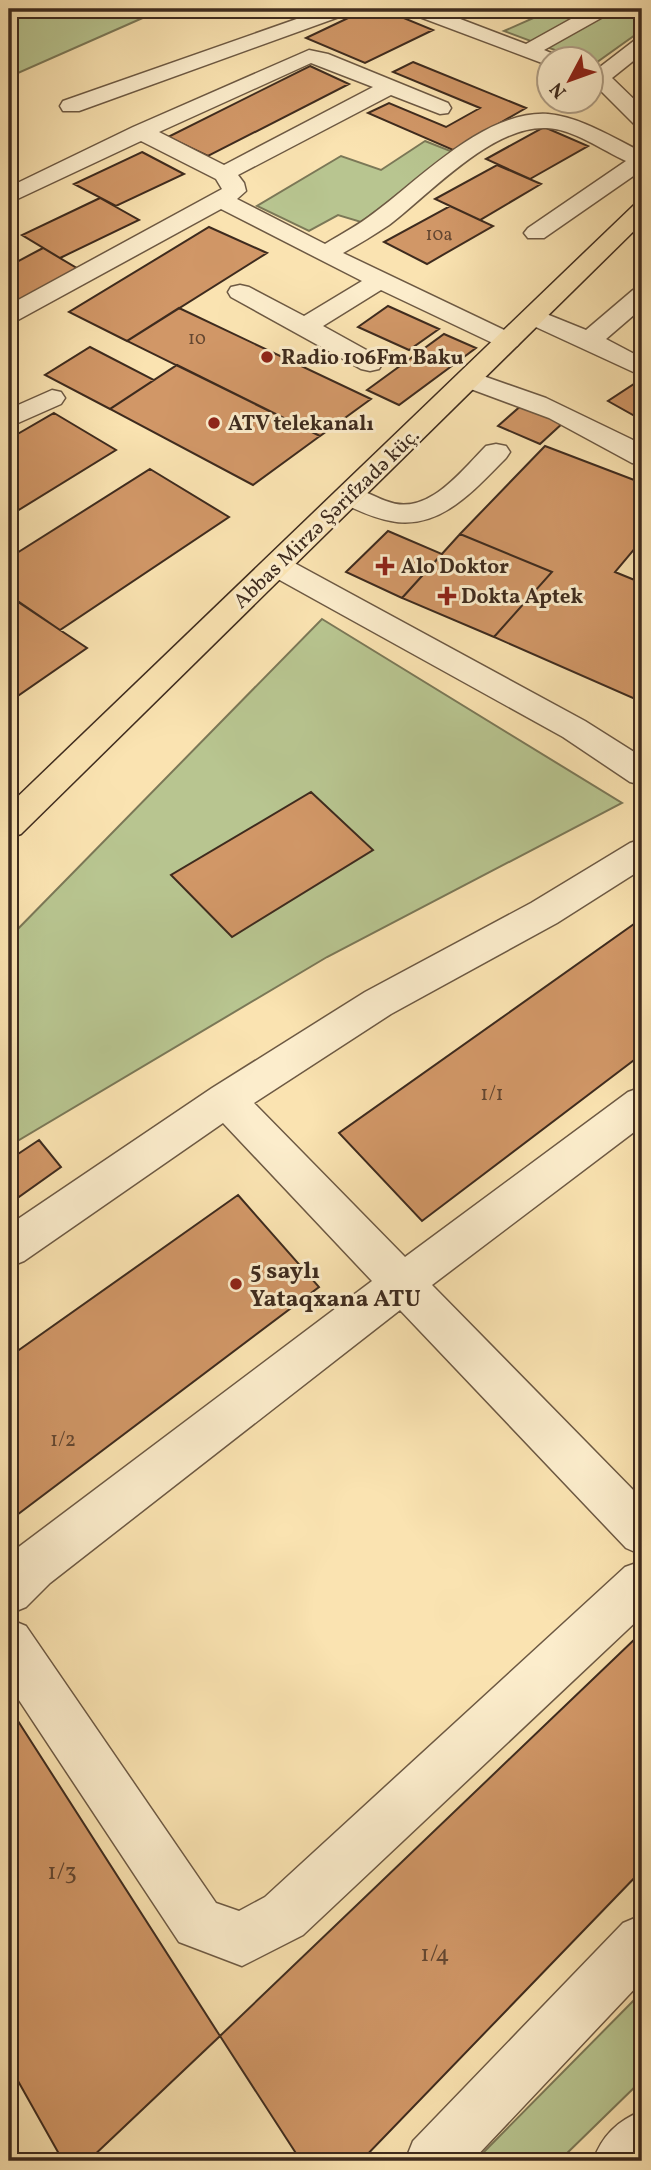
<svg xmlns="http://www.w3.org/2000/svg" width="651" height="2170" viewBox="0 0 651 2170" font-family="Vollkorn,serif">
<rect width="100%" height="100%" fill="#fae3b1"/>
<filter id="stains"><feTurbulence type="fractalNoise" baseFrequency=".00286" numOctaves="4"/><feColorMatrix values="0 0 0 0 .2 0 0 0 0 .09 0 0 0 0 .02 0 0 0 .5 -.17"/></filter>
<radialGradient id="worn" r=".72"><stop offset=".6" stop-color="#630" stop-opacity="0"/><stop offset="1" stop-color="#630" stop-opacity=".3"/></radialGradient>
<path fill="#b8c590" stroke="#7b7857" stroke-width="2" d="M9 9H163L9 77Z
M521 9H642V30L593 65 592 60 579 59 504 31 538 16Z
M425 141 453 152 361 222 338 215 309 231 257 206 341 156 381 170Z
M322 619 622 803 327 957 9 1146V938Z
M642 1992V2080L559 2161H475Z"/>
<path fill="#d19767" stroke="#3e2b1e" stroke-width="2" d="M367 9H382L433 30 365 63 306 38Z
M413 62 526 108 453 150 368 113 389 103 446 127 480 108 393 72Z
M310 66 349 84 208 156 168 137Z
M544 127 588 146 530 179 486 159Z
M142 152 184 174 116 206 74 184Z
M497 165 541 184 480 220 435 199Z
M100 198 139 220 60 258 22 235Z
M450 206 493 226 427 264 384 242Z
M209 227 267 253 127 341 69 312Z
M43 248 80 270 9 308V266Z
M388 306 439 329 409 350 358 327Z
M179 308 371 399 320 436 127 341Z
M444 334 476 348 399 405 367 390Z
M90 347 154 380 110 409 45 375Z
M177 365 320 436 253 485 110 409Z
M637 382 642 385V420L608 401Z
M523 404 565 421 540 444 498 426Z
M54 413 116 450 9 516V439Z
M545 446 642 483V540L615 572 642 583V702L494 637 552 572 460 534Z
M150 469 229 517 60 630 9 595V558Z
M388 531 442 554 402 598 346 572Z
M460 534 552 572 494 637 402 598Z
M9 596 87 648 9 702Z
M311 792 373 850 232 937 171 875Z
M634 924 642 930V1054L422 1221 339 1133Z
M39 1140 61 1167 9 1204V1160Z
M238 1195 319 1287 9 1521V1357Z
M638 1636 642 1641V1870L361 2161H301L220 2036Z
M9 1707 220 2036 88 2161H63L9 2065Z"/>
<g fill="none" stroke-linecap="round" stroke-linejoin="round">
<defs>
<path id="minor" d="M325 9H353L350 13 79 111H63L60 106 63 101Z
M406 9H434L526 44 589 9H613L610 13 544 50 558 56 561 60H550V66L409 13Z
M642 38V54L612 78 642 107V126L634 124 592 82V69L596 70 635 40Z
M309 50 328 54 448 103 451 108 448 113 440 114 391 95 238 175 244 183 246 191 237 199 325 244C341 234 359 225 374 213 421 178 485 110 548 114 581 117 613 138 642 152V170L544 238H528L524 233 528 228 626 161C602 150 573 129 547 128 492 125 430 194 389 225 374 235 359 244 343 253L517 336 521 341 517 346 508 349 499 346 381 290 323 326 379 357 383 363 379 369 370 371 361 369 231 297 228 292 231 287 240 285 249 287 304 316 362 281 221 209 18 320 9 323V305L222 189 216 179 141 141 9 203V187L133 127ZM311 63 373 87 224 165 159 132Z
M642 288V308L606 339 642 358V376L525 322 521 317 525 312 534 309 586 330 633 290Z
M469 371 546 398 631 439 642 445V465L632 463 549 418 460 385 456 379 460 373Z
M52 390 61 392 65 398 61 404 9 427V409Z
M496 444 506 446 510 452 506 458C475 489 440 531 391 521 372 518 356 509 339 502L335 496 339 490C356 485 370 495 386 501 427 518 461 471 486 446Z
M277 556 287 559 585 721 642 757V785L630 782 563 737 267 573 262 566 267 559Z
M642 839V869L557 923 391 1014 254 1103 405 1257 628 1092 642 1087V1126L432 1285 642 1499V1555L626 1548 400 1310 50 1583 26 1607 9 1614V1557L16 1549 372 1281 223 1123 24 1261 9 1267V1225L212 1088 365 992 531 903 630 843Z
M642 1561V1616L303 1935 242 1966 179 1942 9 1685V1619L26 1626 216 1903 239 1911 265 1897 625 1567Z
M642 1915V1981L472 2161H405L413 2141 623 1923Z
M642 2111V2161H593C602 2136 617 2121 642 2111Z"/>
<path id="major" d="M642 203V223L21 834 9 838V805L634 205Z"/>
</defs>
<use href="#minor" stroke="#6d5943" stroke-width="3"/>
<use href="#major" stroke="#3e2b1e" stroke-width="3"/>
<use href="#minor" fill="#fcedcc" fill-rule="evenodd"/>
<use href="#major" fill="#fae3b1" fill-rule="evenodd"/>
</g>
<g fill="#8f2418" stroke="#fcedcc" stroke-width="2.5">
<circle cx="267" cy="357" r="7"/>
<circle cx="214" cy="423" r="7"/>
<path d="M381.5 555.5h7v7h7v7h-7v7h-7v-7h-7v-7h7z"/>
<path d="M443.5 585.5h7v7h7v7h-7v7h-7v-7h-7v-7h7z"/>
<circle cx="236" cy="1284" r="7"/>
</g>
<g text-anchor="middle" stroke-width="6" stroke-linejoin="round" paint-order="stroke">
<g font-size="18" fill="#634630">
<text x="439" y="240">10a</text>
<text x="197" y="344">10</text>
</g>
<g font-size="21" font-weight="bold" fill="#3e2b1e" stroke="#fcedcc" text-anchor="start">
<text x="281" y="364">Radio 106Fm Baku</text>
<text x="228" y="430">ATV telekanalı</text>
<text x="401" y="573">Alo Doktor</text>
<text x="461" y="603">Dokta Aptek</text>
</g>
<g font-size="21" fill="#3e2b1e" stroke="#fcedcc">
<text transform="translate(326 518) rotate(-44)" y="7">Abbas Mirzə Şərifzadə küç.</text>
</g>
<g font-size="21" fill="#634630">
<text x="492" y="1100">1/1</text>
<text x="63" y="1446">1/2</text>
</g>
<g font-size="24" font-weight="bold" fill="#3e2b1e" stroke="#fcedcc" text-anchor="start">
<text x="250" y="1278">5 saylı<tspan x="250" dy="28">Yataqxana ATU</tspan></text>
</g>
<g font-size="24" fill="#634630">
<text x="62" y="1879">1/3</text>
<text x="435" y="1961">1/4</text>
</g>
</g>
<rect width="651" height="2170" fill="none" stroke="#fae3b1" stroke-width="35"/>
<rect x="10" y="10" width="630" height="2149" fill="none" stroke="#3e2b1e" stroke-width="3.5"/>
<rect x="18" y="18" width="616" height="2135" fill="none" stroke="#3e2b1e" stroke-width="2"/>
<g transform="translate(570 80) rotate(229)"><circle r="33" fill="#fcedcc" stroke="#b09f86" stroke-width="2"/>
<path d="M0-5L12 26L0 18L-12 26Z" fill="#8f2418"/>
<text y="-10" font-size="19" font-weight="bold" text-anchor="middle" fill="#3e2b1e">N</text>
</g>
<rect width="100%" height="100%" filter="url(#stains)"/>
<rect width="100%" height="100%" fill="url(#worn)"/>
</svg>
